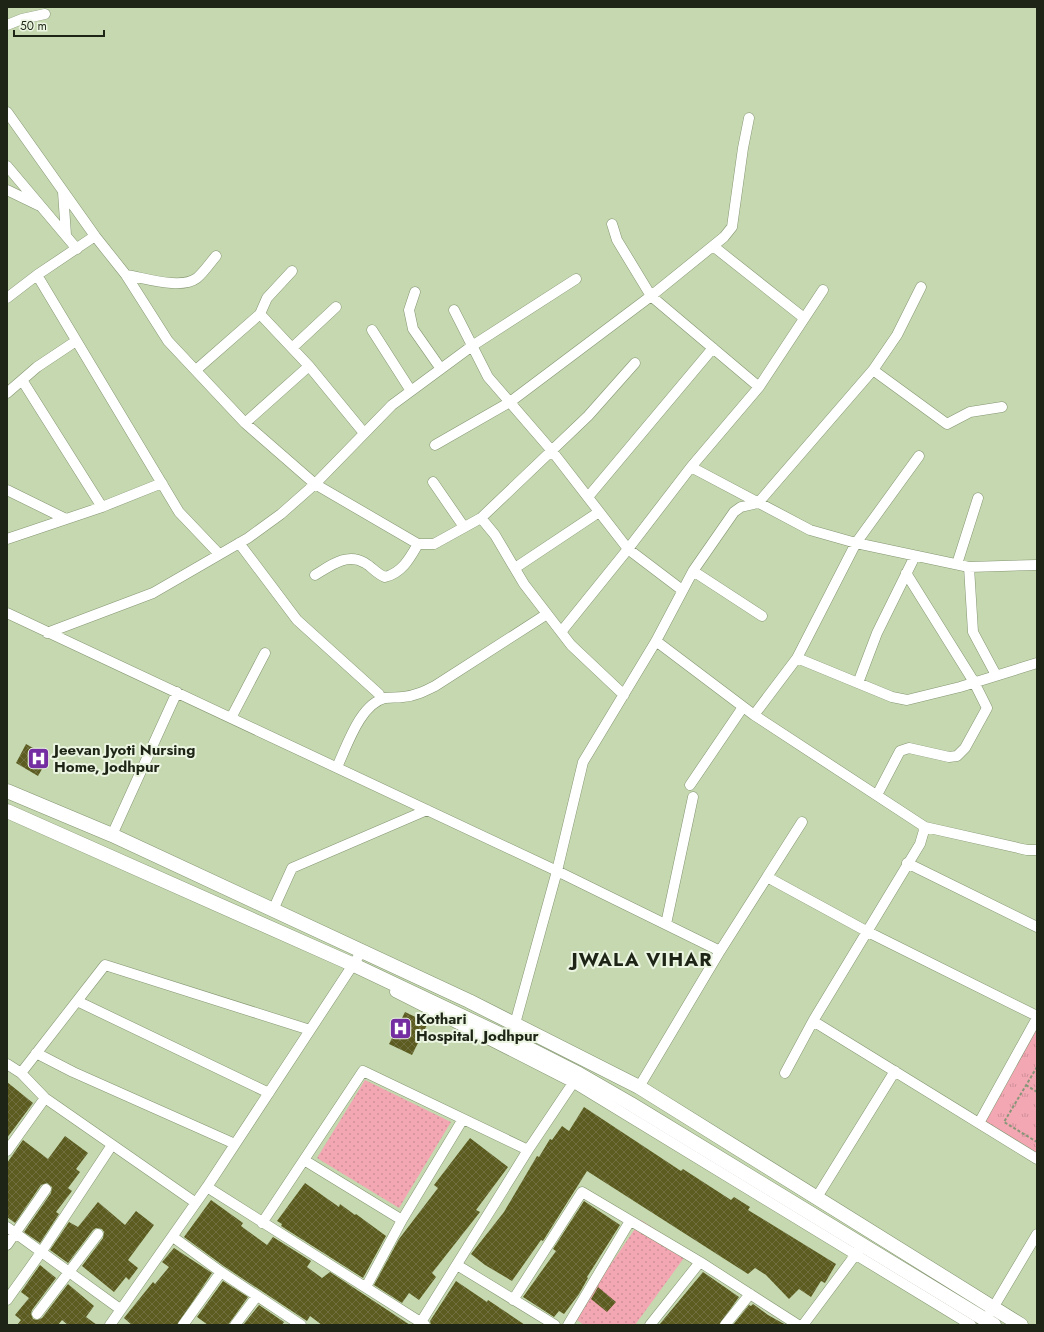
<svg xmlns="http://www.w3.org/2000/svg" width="1044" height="1332" viewBox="0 0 1044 1332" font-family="Jost,sans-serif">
<defs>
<pattern id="grass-tufts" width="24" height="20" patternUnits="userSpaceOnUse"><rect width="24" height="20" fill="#f2a7b3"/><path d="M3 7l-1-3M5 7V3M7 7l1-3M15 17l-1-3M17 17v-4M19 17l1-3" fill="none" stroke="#cf9099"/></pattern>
<pattern id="garden-dots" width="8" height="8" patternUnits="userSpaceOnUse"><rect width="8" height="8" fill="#f2a7b3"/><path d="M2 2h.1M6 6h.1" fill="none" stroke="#cf9099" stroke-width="1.8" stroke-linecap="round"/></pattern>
<pattern id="building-cross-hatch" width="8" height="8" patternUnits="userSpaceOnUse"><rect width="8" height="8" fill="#5c5b20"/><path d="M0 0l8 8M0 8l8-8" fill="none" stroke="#6f6f3f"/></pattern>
</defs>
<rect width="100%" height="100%" fill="#c5d8b0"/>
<path fill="url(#grass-tufts)" d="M1037 1018V1159L979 1123Z"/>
<path fill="url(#garden-dots)" d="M365 1080 451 1122 399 1208 317 1158Z
M641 1220 689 1251 635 1325H584L574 1318Z"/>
<path fill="url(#building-cross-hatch)" d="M26 744 49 757 38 776 16 763Z
M405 1012 428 1023 412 1055 389 1044Z
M7 1082 33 1103 7 1138Z
M584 1107 681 1171 683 1169 731 1200 734 1197 750 1207 748 1210 836 1264 825 1283 821 1281 811 1297 799 1289 789 1299 766 1275 755 1268 748 1274 587 1171 543 1241 541 1240 512 1281 485 1265 471 1254 504 1212 537 1156 539 1157 550 1139 552 1140 562 1126 569 1131Z
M65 1136 88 1153 76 1169 80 1172 68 1188 72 1191 56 1212 59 1214 40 1243 24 1232 51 1193 52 1187 47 1183 41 1185 15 1223 7 1217V1163L23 1140 48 1159Z
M470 1138 508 1167 476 1210 480 1212 432 1273 436 1277 419 1300 409 1293 402 1303 374 1285 399 1239 438 1188 434 1185Z
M305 1183 339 1207 340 1204 355 1215 356 1214 386 1236 363 1278 281 1226 282 1224 277 1221Z
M211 1200 243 1223 241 1226 267 1245 273 1237 311 1261 307 1267 322 1278 330 1272 410 1325H322L310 1316 307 1321 225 1267 184 1237Z
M584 1201 620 1225 587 1277 588 1278 579 1294 564 1314 559 1311 554 1317 523 1297 556 1251 553 1249Z
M98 1202 125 1225 136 1211 154 1225 128 1260 138 1268 129 1280 126 1277 114 1292 82 1266 103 1238 104 1232 102 1229 96 1228 93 1230 68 1263 50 1250 69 1222 78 1227Z
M174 1248 212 1273 177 1325H132L124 1318 153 1282 155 1284 169 1267 162 1262Z
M40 1265 56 1278 32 1310 31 1314 33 1319 37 1320 42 1318 68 1284 94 1306 86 1317 97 1325H68L62 1320 58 1325H17L21 1320 15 1315 29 1298 21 1292Z
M703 1272 739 1297 719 1325H659Z
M223 1281 248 1297 228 1325H208L197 1317Z
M456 1281 487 1302 488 1300 525 1325H431L430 1321Z
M598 1287 616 1302 607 1312 591 1299Z
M753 1304 768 1315 786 1325H733L749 1305 751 1306Z
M259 1305 284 1322 282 1325H243Z"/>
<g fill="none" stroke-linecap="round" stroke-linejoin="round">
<defs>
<path id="minor" d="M7 25 22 19 45 14
M7 112 95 236
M7 166 77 249
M7 190 38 205
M63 192 66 235
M612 224 617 240 651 296 724 237 732 227 743 148 749 118
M713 246 804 318
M37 275 179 512 219 554
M126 275C146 278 181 290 197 278 204 272 210 263 216 256
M415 292 409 310 413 329 441 369
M7 298 37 275 95 236 126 275 168 341 245 423 315 484 418 544H434L481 518
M454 310 488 377 552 451 628 549 682 590
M260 314 267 298 292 271
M372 330 411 391
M292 348 336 307
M196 370 260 314 309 366 364 433
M873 370 897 335 921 287
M22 380 102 507
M759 387 823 290
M7 393 37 367 76 341
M245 423 309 366
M435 445 510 402 651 296 759 387 691 467 810 530 856 543 969 567 1037 565
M919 456 856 543 797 658 892 697 907 700 960 687 1037 663
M433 482 464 527
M7 490 66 519
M588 497 713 348
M7 539 102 507 162 483
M239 543 297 620 379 694
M957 564 978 498
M969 567 973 632 996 675
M515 568 599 512
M693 571 762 616
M315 575C330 566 347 552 365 563 372 567 377 574 385 577 402 573 410 558 418 544
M7 613 557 871 720 951
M561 632 628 549 691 467
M47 633 153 593 248 538 281 514 315 484 392 405 472 346 576 279
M656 641 754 715 797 658
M858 683 877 633 915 556
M624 695 571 645 524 584 495 535 481 518 588 416 635 363
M754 715 925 827
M231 718 265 653
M337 767C347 746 360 704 385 698 391 697 397 698 403 697 415 696 425 691 435 686L547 614
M690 785 743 707
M877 795 900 751 909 748 949 757 957 756 965 748 987 708 974 682 906 573
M112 835 177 692
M907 863 1037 927
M767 877 868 932 1037 1016
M273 910 292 868 427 810
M666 924 693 797
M395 992 574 1083 971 1325
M77 1001 269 1093
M813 1021 1037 1159
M513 1031 557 871 583 762 656 641 693 571 734 512 741 507 758 503 873 370 947 424 970 412 1002 407
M36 1053 73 1072 235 1144
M7 1064 21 1073 105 965 310 1030
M21 1073 45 1098 196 1203
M785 1073 813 1021 920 844 925 827 1027 850H1037
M639 1087 720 951 802 822
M979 1123 1037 1018
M7 1151 45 1098
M304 1160 402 1220
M207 1187 425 1325
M817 1197 895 1071
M262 1223 363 1071 528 1150
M7 1227 120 1309
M173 1237 221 1272 301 1325
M7 1245 46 1189
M457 1265 555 1325
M366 1287 402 1220 463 1119
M7 1300 42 1251 112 1145
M513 1300 582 1192 700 1262 798 1325
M990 1313 1037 1234
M37 1314 98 1234
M421 1322 528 1150 577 1077
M110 1325 207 1187 362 951
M183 1325 221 1272
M235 1325 257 1296
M568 1325 630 1221
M650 1325 700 1262
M725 1325 750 1294
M803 1325 859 1250"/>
<path id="secondary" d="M7 791 112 835 469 1001 639 1087 1021 1325
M7 811 354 965 510 1039 579 1074 631 1104 994 1325"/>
</defs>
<use href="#minor" stroke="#849671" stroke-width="11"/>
<use href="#secondary" stroke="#849671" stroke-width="15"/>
<path stroke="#889678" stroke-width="2" stroke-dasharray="3 2" stroke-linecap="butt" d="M1037 1067 1004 1122 1037 1142
M1026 1085 1037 1092"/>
<use href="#minor" stroke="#fff" stroke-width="10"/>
<use href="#secondary" stroke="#fff" stroke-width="14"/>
</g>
<defs>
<symbol id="hospital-square" viewBox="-11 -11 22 22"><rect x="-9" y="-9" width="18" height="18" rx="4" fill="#742ea2" stroke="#ebf5e1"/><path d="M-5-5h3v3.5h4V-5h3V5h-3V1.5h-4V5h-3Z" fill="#fff"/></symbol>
</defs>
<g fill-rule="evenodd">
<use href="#hospital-square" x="26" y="746" width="25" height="25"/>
<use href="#hospital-square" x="388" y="1016" width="25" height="25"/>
</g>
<g text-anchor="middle" stroke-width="4" stroke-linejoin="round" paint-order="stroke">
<g font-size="15" font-weight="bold" fill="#1e2516" stroke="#ebf5e1" text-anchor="start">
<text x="54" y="755">Jeevan Jyoti Nursing<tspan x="54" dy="17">Home, Jodhpur</tspan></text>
<text x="416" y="1024">Kothari<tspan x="416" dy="17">Hospital, Jodhpur</tspan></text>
</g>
<g font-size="19" font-weight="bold" letter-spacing="1" fill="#1e2516" stroke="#ebf5e1">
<text x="642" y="966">JWALA VIHAR</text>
</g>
</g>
<rect width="1044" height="1332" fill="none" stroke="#1e2516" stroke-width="16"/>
<path d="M14 30v6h90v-6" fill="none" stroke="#1e2516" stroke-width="2"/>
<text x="20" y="30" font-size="12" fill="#1e2516" stroke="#ebf5e1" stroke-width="3" paint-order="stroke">50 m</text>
</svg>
